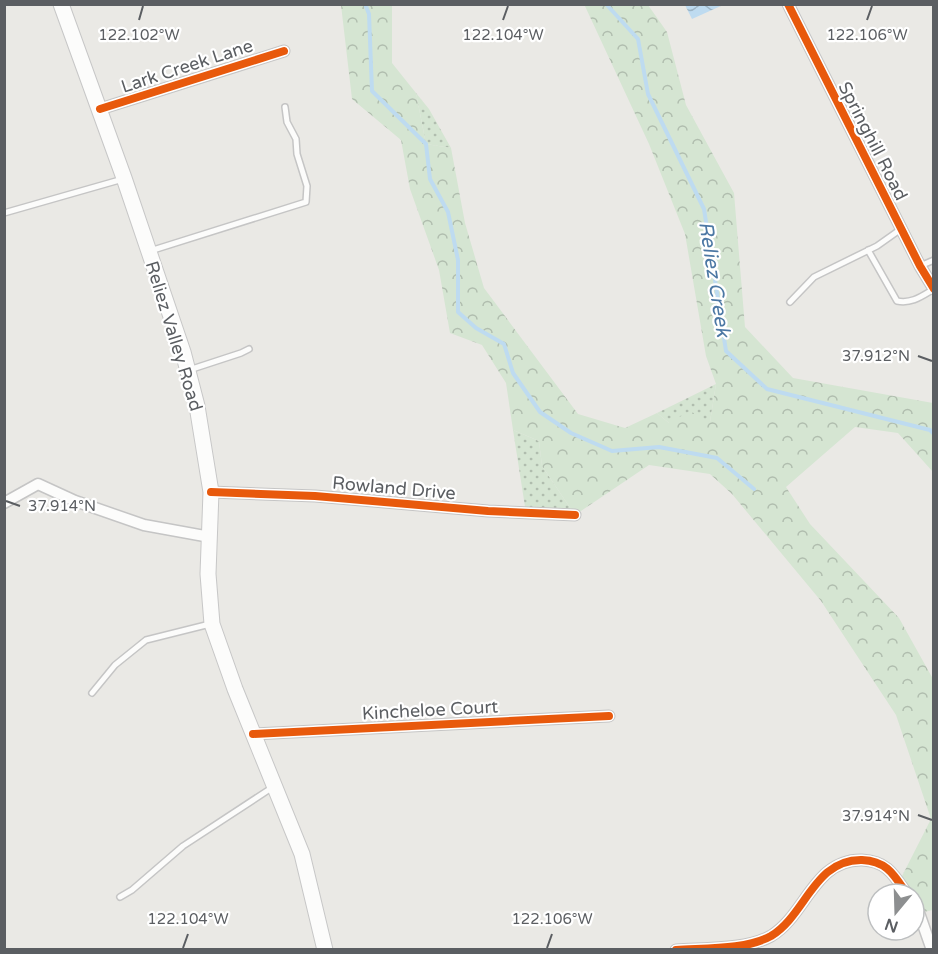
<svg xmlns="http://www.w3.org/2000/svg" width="938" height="954" viewBox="0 0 938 954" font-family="'Varela Round',sans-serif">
<defs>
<pattern id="grass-dots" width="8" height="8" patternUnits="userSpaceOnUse" patternTransform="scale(1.5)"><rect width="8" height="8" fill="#d5e5d2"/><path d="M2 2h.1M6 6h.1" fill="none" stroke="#b0bdae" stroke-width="1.8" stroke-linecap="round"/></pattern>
<pattern id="forest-crowns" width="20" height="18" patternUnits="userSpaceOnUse" patternTransform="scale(1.5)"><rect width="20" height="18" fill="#d5e5d2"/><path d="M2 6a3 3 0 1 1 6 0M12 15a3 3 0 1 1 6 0" fill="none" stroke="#b0bdae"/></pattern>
<pattern id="water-waves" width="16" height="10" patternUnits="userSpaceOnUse" patternTransform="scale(1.5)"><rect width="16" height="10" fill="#bedbf0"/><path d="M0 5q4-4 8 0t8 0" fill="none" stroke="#9db5c6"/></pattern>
</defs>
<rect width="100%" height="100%" fill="#eae9e5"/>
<path fill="url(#grass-dots)" d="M416 93 429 109 451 148 426 144Z
M716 384 710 422 669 423 657 413Z
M513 430 539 441 542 466 575 515 526 513Z"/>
<path fill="url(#forest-crowns)" d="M584 4 648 5 667 32 686 105 734 193 745 327 793 378 933 403V472L898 433 855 427 786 487 810 524 899 618 933 679V910L919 913 914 906V894H907L899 882 931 819 896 715 821 601 732 494 710 474 649 465 575 515 542 466 539 441 513 430 506 383 482 345 450 333 439 270 410 189 401 140 352 99 341 5H392V63L416 93 426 144 451 148 465 223 484 288 578 414 625 428 657 413 669 423 690 411 710 422 716 384 706 356 685 234 649 144Z"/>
<path fill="url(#water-waves)" d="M685 5H723L692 19Z"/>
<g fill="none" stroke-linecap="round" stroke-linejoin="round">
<path stroke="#bedbf0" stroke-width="4" d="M365 4 369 14 372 91 426 144 430 179 448 212 458 260V312L476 328 504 344 513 373 540 412 571 433 612 451 659 447 717 458 754 489
M606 4 638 39 648 94 704 209 726 351 767 389 930 430 934 434"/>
<defs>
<path id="service" d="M4 213 123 179
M868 250 897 301C912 304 922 296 934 289
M150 251 306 202 307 186 297 154 296 139 287 122 285 107
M920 266 934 260
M790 302 814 277 877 246 901 229
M189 370 241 353 249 349
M92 693 115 665 146 640 210 624
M120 897 132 890 183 846 273 787"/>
<path id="minor" d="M788 4 920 266 934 289
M100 109 284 51
M211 492 315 496 488 511 575 515
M4 503 38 484 75 501 144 525 210 537
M253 734 609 716
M914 906 919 913 932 950
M676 950C704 948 746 950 771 936 806 915 814 859 862 860 887 861 894 875 907 894"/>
<path id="secondary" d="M61 4 124 178 183 352 197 406 211 492 208 574 212 624 235 689 302 854 325 950"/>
</defs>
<use href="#service" stroke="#c5c5c5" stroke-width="8"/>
<use href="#minor" stroke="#c5c5c5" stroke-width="13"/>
<use href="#secondary" stroke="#c7c7c7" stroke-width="17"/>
<use href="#service" stroke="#fcfcfb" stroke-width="5"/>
<use href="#minor" stroke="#fcfcfb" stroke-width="10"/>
<use href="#secondary" stroke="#fcfcfb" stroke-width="15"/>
<defs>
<path id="cycleway" d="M788 4 920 266 934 289
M100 109 284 51
M211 492 315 496 488 511 575 515
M253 734 609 716
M676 950C704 948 746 950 771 936 806 915 814 859 862 860 887 861 894 875 907 894"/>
</defs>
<use href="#cycleway" stroke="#fff" stroke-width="11"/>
<use href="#cycleway" stroke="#e8590c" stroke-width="8"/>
</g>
<path fill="none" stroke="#5b5e62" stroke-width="2" d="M139 20 143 6M503 20 508 6M867 20 872 6M918 356 932 361M6 501 20 506M918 815 932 820M183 948 188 934M547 948 552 934"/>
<g text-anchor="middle" stroke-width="4.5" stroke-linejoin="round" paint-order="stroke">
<g font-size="18" fill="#5b5e62" stroke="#fff">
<text transform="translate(187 66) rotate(-18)" y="6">Lark Creek Lane</text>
<text transform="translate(873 141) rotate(63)" y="6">Springhill Road</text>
<text transform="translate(174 336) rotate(73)" y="6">Reliez Valley Road</text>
<text transform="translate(394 488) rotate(5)" y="6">Rowland Drive</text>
<text transform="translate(430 710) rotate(-3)" y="6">Kincheloe Court</text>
</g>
<g font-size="20" font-style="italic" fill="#4c78a4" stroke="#fff">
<text transform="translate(715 279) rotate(81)" y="7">Reliez Creek</text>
</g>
</g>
<g font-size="15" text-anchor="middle" fill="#5b5e62" stroke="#fff" stroke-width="4.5" stroke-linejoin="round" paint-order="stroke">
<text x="503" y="40">122.104°W</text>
<text x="867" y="40">122.106°W</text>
<text x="139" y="40">122.102°W</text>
<text x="876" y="361">37.912°N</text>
<text x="62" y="511">37.914°N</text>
<text x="876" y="821">37.914°N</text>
<text x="188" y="924">122.104°W</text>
<text x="552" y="924">122.106°W</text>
</g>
<rect width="938" height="954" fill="none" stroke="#5b5e62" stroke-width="12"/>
<g transform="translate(896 912) rotate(199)"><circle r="28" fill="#ffffff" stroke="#bdbfc0" stroke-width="1.5"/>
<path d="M0-4.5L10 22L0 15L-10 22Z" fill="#8d8f90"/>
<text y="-9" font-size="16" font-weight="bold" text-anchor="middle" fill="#5b5e62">N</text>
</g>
</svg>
